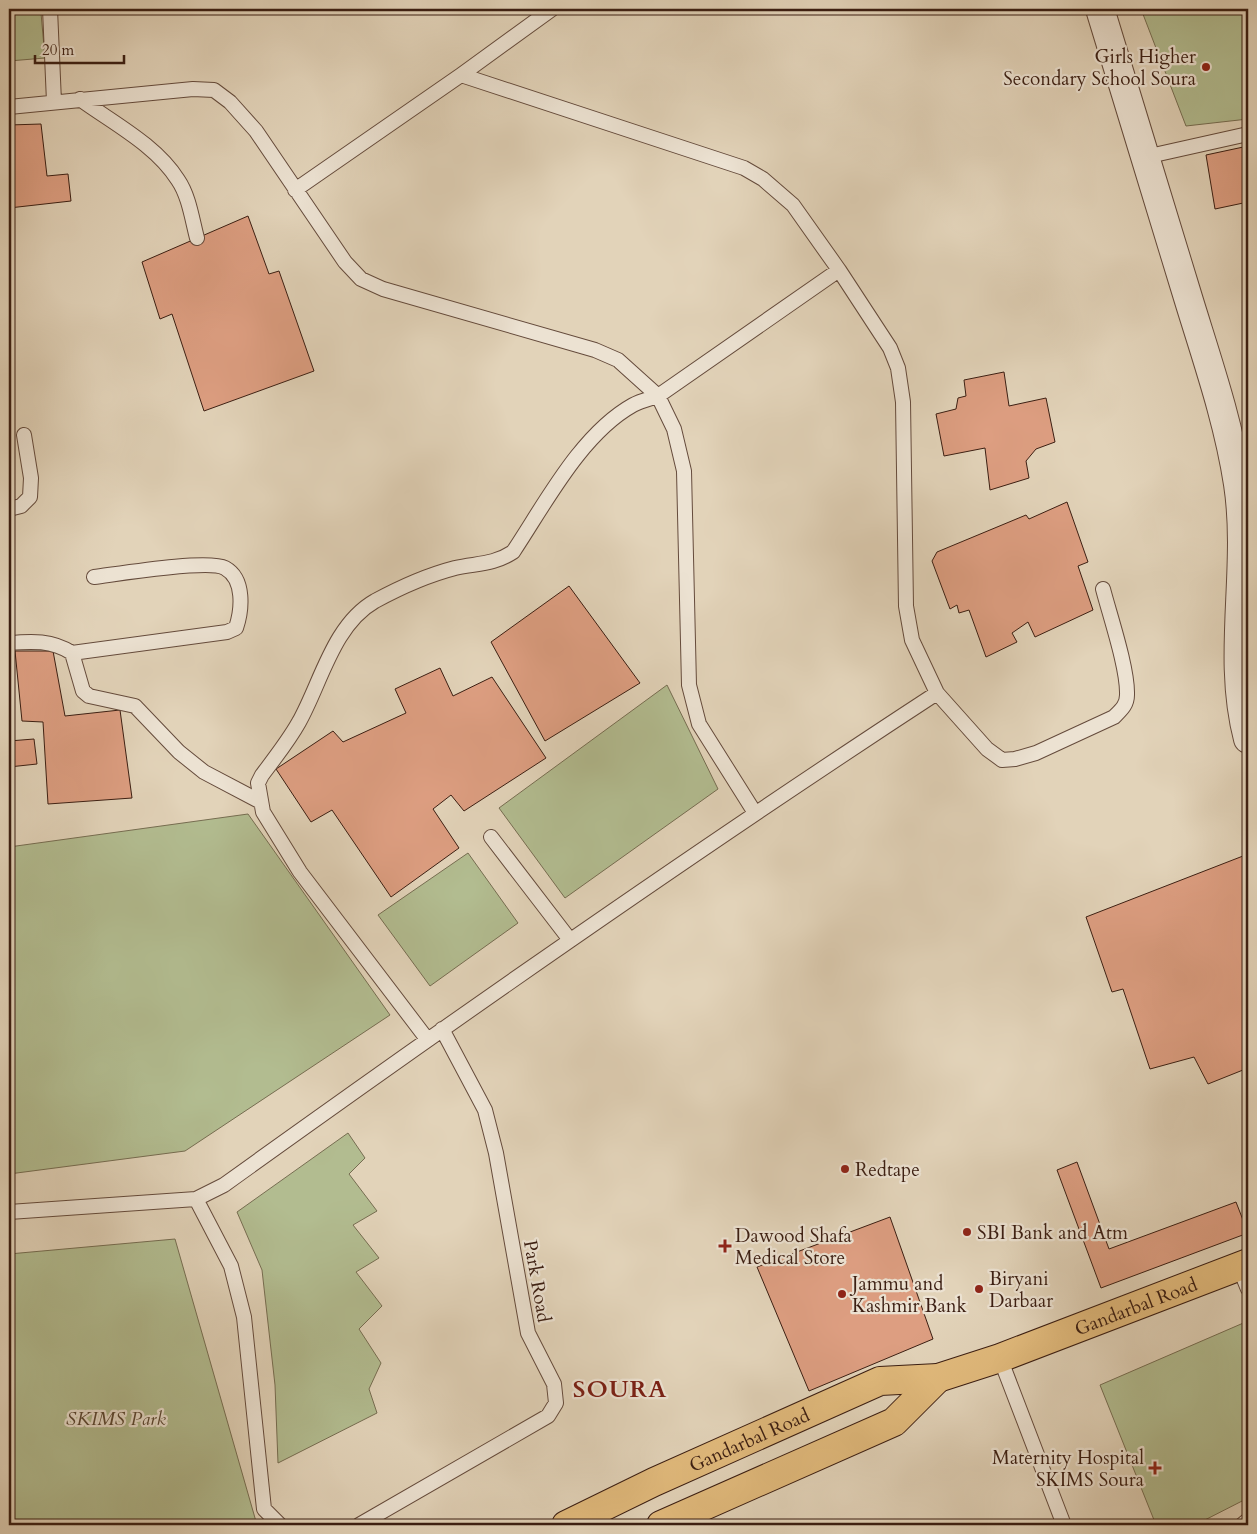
<svg xmlns="http://www.w3.org/2000/svg" width="1257" height="1534" viewBox="0 0 1257 1534" font-family="Cardo,serif">
<rect width="100%" height="100%" fill="#e2d3b9"/>
<filter id="stains"><feTurbulence type="fractalNoise" baseFrequency=".004" numOctaves="4"/><feColorMatrix values="0 0 0 0 .2 0 0 0 0 .09 0 0 0 0 .02 0 0 0 .5 -.17"/></filter>
<radialGradient id="worn" r=".72"><stop offset=".6" stop-color="#630" stop-opacity="0"/><stop offset="1" stop-color="#630" stop-opacity=".3"/></radialGradient>
<path fill="#b2bc90" stroke="#766d51" d="M9 9 41 13 45 58 9 61Z
M1141 9H1248V119L1186 126Z
M667 685 718 789 565 898 499 808Z
M248 814 390 1015 185 1151 9 1174V847Z
M468 853 518 923 430 986 378 915Z
M348 1133 365 1158 349 1174 377 1211 353 1225 379 1258 356 1272 382 1306 359 1329 381 1363 369 1389 377 1413 278 1463 275 1385 262 1270 237 1212Z
M175 1239 257 1525H9V1254Z
M1248 1321V1498L1195 1525H1156L1100 1385Z"/>
<path fill="#dd9e81" stroke="#3b1e12" d="M41 124 47 176 68 174 71 201 9 208V125Z
M1248 146V202L1215 209 1206 155Z
M248 216 269 274 279 271 314 371 204 411 172 314 160 319 142 262Z
M1004 372 1009 406 1046 398 1055 442 1036 449 1026 461 1029 478 990 490 985 448 944 456 936 414 956 409 958 398 966 396 964 380Z
M1067 502 1088 562 1078 566 1093 610 1035 637 1028 622 1012 633 1017 642 986 657 969 610 959 613 957 605 950 609 932 561 937 552 1026 515 1029 519Z
M569 586 640 683 545 741 491 642Z
M15 651H53L65 716 120 710 132 798 48 804 43 722 22 721Z
M440 668 453 696 492 677 546 758 464 811 451 795 433 809 459 848 391 897 332 810 311 822 276 769 333 731 343 742 406 713 395 689Z
M34 739 37 764 9 767V741Z
M1243 856 1248 869V1068L1208 1084 1194 1057 1150 1069 1123 989 1112 992 1086 917Z
M1077 1162 1109 1249 1236 1202 1248 1233 1101 1288 1057 1170Z
M890 1217 933 1339 809 1391 757 1267Z"/>
<g fill="none" stroke-linecap="round" stroke-linejoin="round">
<defs>
<path id="lane" d="M50 9 54 102
M461 75 744 168 763 179 793 205 839 270 890 348 898 368 903 402 906 606 912 640 937 693 987 749 1002 760 1015 759 1036 753 1114 717C1121 710 1127 705 1127 695 1128 669 1110 616 1103 589
M80 99C113 123 156 145 178 180 189 196 192 219 197 238
M9 107 193 89 214 90 230 102 256 131 345 262 361 279 383 289 595 350 618 360 658 396 674 429 684 471 689 685 699 724 755 813
M1145 157 1248 134
M295 190 461 75 552 9
M9 509 21 506 30 497 31 478 24 435
M9 643C32 641 52 640 72 653L83 691 89 696 135 706 179 752 204 772 261 802
M72 653 227 632 236 628C242 610 245 579 225 568 208 559 118 574 94 577
M491 837 570 940
M427 1039 300 872 263 812 258 783 262 775C275 758 289 740 299 722 321 683 333 625 375 601 399 588 428 575 455 568 477 563 493 565 513 552 545 504 581 434 633 405 640 401 649 399 658 396L839 270
M196 1199 231 1266 244 1317 264 1509 280 1525
M9 1212 196 1199 224 1185C459 1016 695 851 937 693
M1239 1267 1248 1289
M1000 1358 1064 1525
M359 1525 548 1416 556 1403 554 1384 528 1333 496 1153 485 1110 442 1029
M1242 1525 1248 1520"/>
<path id="street" d="M1100 9C1129 103 1157 197 1186 291 1205 354 1228 418 1238 484 1251 569 1226 656 1248 739"/>
<g id="primary">
<path id="s1" d="M566 1525 654 1482 880 1381 938 1378 1000 1358 1248 1263"/>
<path d="M661 1525 894 1422 938 1378"/>
</g>
</defs>
<use href="#lane" stroke="#654b3c" stroke-width="16"/>
<use href="#street" stroke="#654b3c" stroke-width="30"/>
<use href="#primary" stroke="#3b1e12" stroke-width="30"/>
<use href="#lane" stroke="#ece2d2" stroke-width="14"/>
<use href="#street" stroke="#ece2d2" stroke-width="28"/>
<use href="#primary" stroke="#e1ba7c" stroke-width="28"/>
</g>
<g fill="#8f2418" stroke="#ece2d2" stroke-width="2">
<circle cx="1206" cy="67" r="5"/>
<circle cx="845" cy="1169" r="5"/>
<circle cx="967" cy="1232" r="5"/>
<path d="M722.5 1238.5h5v5h5v5h-5v5h-5v-5h-5v-5h5z"/>
<circle cx="979" cy="1289" r="5"/>
<circle cx="842" cy="1294" r="5"/>
<path d="M1152.5 1460.5h5v5h5v5h-5v5h-5v-5h-5v-5h5z"/>
</g>
<g text-anchor="middle" stroke-width="4.5" stroke-linejoin="round" paint-order="stroke">
<g font-size="19" fill="#3b1e12" stroke="#ece2d2" text-anchor="start">
<text x="1196" y="63" text-anchor="end">Girls Higher<tspan x="1196" dy="22">Secondary School Soura</tspan></text>
<text x="855" y="1176">Redtape</text>
<text x="977" y="1239">SBI Bank and Atm</text>
<text x="735" y="1242">Dawood Shafa<tspan x="735" dy="22">Medical Store</tspan></text>
<text x="989" y="1285">Biryani<tspan x="989" dy="22">Darbaar</tspan></text>
<text x="852" y="1290">Jammu and<tspan x="852" dy="22">Kashmir Bank</tspan></text>
<text x="1144" y="1464" text-anchor="end">Maternity Hospital<tspan x="1144" dy="22">SKIMS Soura</tspan></text>
</g>
<g font-size="19" fill="#3b1e12" stroke="#ece2d2">
<text transform="translate(538 1281) rotate(80)" y="7">Park Road</text>
<text dy="7" stroke="none"><textPath href="#s1" startOffset="614">Gandarbal Road</textPath></text>
<text dy="7" stroke="none"><textPath href="#s1" startOffset="202">Gandarbal Road</textPath></text>
</g>
<g font-size="19" font-style="italic" fill="#594632" stroke="#ece2d2">
<text x="116" y="1425">SKIMS Park</text>
</g>
<g font-size="24" font-weight="bold" letter-spacing="1" fill="#7a1f14" stroke="#ece2d2">
<text x="620" y="1397">SOURA</text>
</g>
</g>
<rect width="1257" height="1534" fill="none" stroke="#e2d3b9" stroke-width="30"/>
<rect x="10" y="10" width="1237" height="1514" fill="none" stroke="#3b1e12" stroke-width="2.5"/>
<rect x="15" y="15" width="1227" height="1504" fill="none" stroke="#3b1e12"/>
<path d="M35 55v8h89v-8" fill="none" stroke="#3b1e12" stroke-width="2.5"/>
<text x="42" y="55" font-size="15" fill="#3b1e12" stroke="#ece2d2" stroke-width="4" paint-order="stroke">20 m</text>
<rect width="100%" height="100%" filter="url(#stains)"/>
<rect width="100%" height="100%" fill="url(#worn)"/>
</svg>
